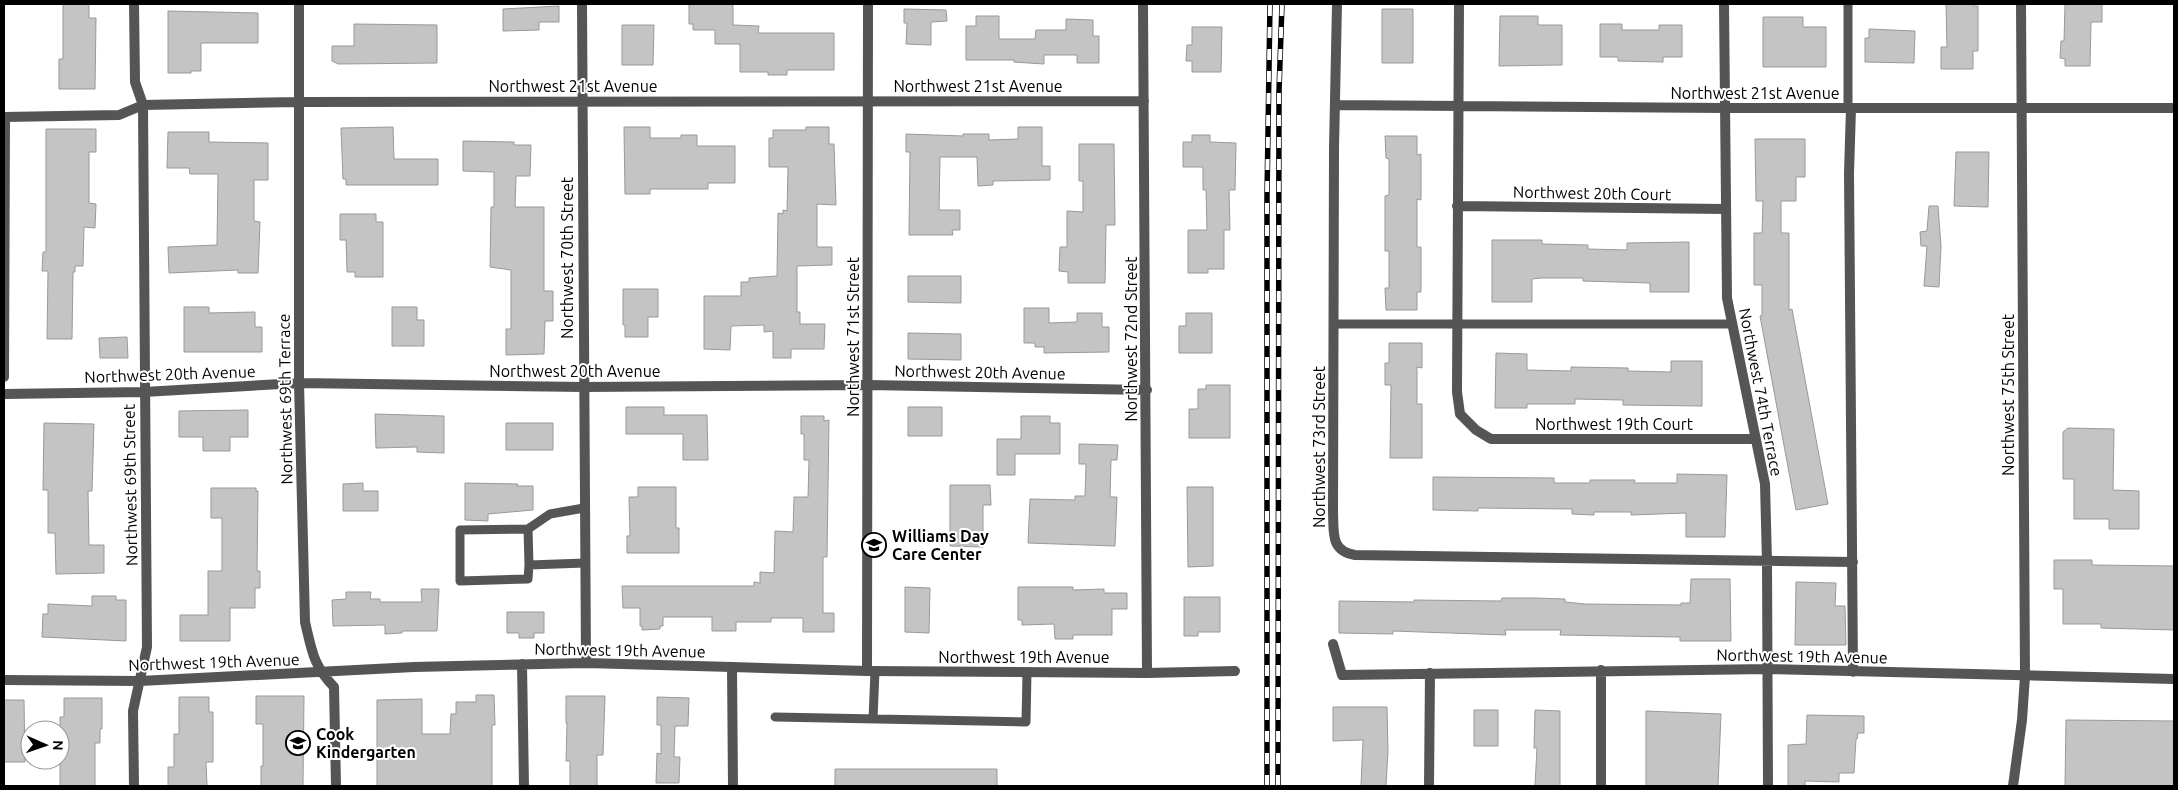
<svg xmlns="http://www.w3.org/2000/svg" width="2178" height="790" viewBox="0 0 2178 790" font-family="Ubuntu,sans-serif">
<rect width="100%" height="100%" fill="#fff"/>
<path fill="#c4c4c4" stroke="#999" d="M63 4H89V18H96L95 89H59V59H63Z
M689 4H733V25L759 26 758 33H834V70H787V75H768V72H740V44H715V30H693V24H689Z
M1946 4H1973V6H1978V51H1973V69H1941V47H1947Z
M2065 4H2102V22H2091L2090 66H2065V59L2060 58 2061 41H2064Z
M559 6V22H539V30L503 31V9Z
M904 9 946 10 947 21 931 22V45L906 44 907 23H904Z
M1382 9H1413V63H1382Z
M168 11 258 13V43H201V71H191V73H168Z
M976 16H999V39H1035L1036 30H1066V19L1093 20V36H1099V63H1077V55H1044V64L1014 62V60H966V26H976Z
M1500 16H1538V25H1562V65L1499 66Z
M1763 17H1803V27H1826V67H1763Z
M354 24 437 25V63L338 64 332 61V46H354Z
M1600 24H1622V30H1659V25H1682V57H1663V62L1618 61V57H1600Z
M622 25H654L653 65H622Z
M1192 27H1222L1221 72H1192V61H1186L1187 45H1192Z
M1869 29 1915 31 1914 63 1865 62V38H1869Z
M393 127 394 159H438V185H346V179H343L341 128Z
M624 127H650V138H681V135H697V146H735V183H708V189H650V194H625Z
M806 127H829V144H834L836 205 817 204V247H832V265L797 266V312H800V324H825L824 349H791V358H773V331L764 332V325L731 326 730 350 704 349V296H741V282H749V278L777 276 778 213 783 214V210L787 211 788 167H769V138H773V130H806Z
M1018 127H1042V166H1050V180L993 181V185L978 186 977 157H940L939 210H960V230H952L953 235H909L910 152H906V134L963 136V134H989V140L1018 139Z
M46 129H96V152H89V203L96 204 95 228 84 227 83 266H75V272H73L72 339H47L48 271H42L43 252H46Z
M168 132H209V142L268 143V180H254V221L260 222 258 273H238V270L169 273 168 247 217 245 218 174H190L189 168H167Z
M1192 135H1210V142L1236 143 1235 190H1229L1230 230H1224V269H1208V273H1188V230H1207L1206 190H1203V167H1183V142H1192Z
M1385 136H1417V155L1421 154V200L1417 199V247H1421V292H1417V310H1386L1385 288H1389V251H1385V196L1389 195V159L1386 158Z
M1755 139H1805V177H1796V201H1781V233H1789V310L1792 309 1828 504 1796 510 1760 316 1762 315V285H1754V233H1762L1763 201H1756Z
M463 141 514 142V145H531L530 176H516L515 207H544V291H553V321H545L544 354 506 355V329H511V270L490 267 491 207H494V172L463 171Z
M1079 144H1114L1115 225H1106L1105 283H1068V272L1059 271 1060 247H1067V211L1083 212V181H1079Z
M1956 152H1989L1988 207 1954 206Z
M1929 206H1938L1941 246 1939 287 1924 286 1927 246H1921L1920 232 1927 231Z
M340 214H376V222H383V277H355V272H347L346 240H340Z
M1492 240H1542V244L1588 245V249L1627 250V243L1689 242V292H1650V283L1583 281V278H1541L1532 279V302H1492Z
M908 276H961V303L908 302Z
M623 289H658V317H648V337H625V325H623Z
M184 307H209V313L255 312V327H262V352H184Z
M392 307H417V320H424V346H392Z
M1024 308H1049V323L1077 322V313H1102V327H1109V352L1044 353V347H1035V343H1024Z
M1186 313H1212V353H1179V326H1186Z
M908 333 961 334V360L908 359Z
M127 337 128 358H100L99 338Z
M1389 343H1422V368L1417 367V404H1422V458H1390L1391 385H1385V363H1389Z
M1496 353 1527 354V370L1571 371V367L1628 368V371L1671 372V361H1702V406L1623 405V400L1575 399V404H1527V408H1495Z
M1206 385H1230V438H1189V409H1198V389H1206Z
M626 407H664V415H707L708 460H683V434H626Z
M908 407H942V436H908Z
M248 410V437H230V451H203V437H179V411Z
M375 414 444 416V453L417 452V447L376 448Z
M801 416H824V421L829 420 827 557H823V613H834V632H803V618H771V622H736V631H712V617H663V626H660V629L642 630V626H640V608H623L622 586H754V582L760 583V572L774 573 775 531 793 532 794 497H808L809 460H804V434H801Z
M1021 416H1050V423H1060V454H1015V475H997V439H1021Z
M44 423 94 424 92 491H88L89 545H104V573L56 574 55 533H48V490H43Z
M506 423H553V450H506Z
M2068 428 2114 429 2113 490 2139 491V529H2109V519H2074V479H2063V432Z
M1079 444 1118 445 1117 460H1111L1110 497H1117L1115 546 1028 543 1030 499 1075 500V496H1085L1086 464H1079Z
M1677 474 1727 475 1725 537H1686V513L1631 515V512H1594V515L1572 514V509L1478 508V511L1433 510V477L1554 478V483H1590V480H1635L1634 483H1677Z
M363 483V491H378V511H343V484Z
M465 483 518 484 517 486H533V510L488 514V521L465 520Z
M950 485H990L991 505H983V547L950 546Z
M638 487H676V528H679V553H627V536H630L629 497H638Z
M1187 487H1213V566L1188 567Z
M211 488H256V491H258L257 571H260V588H255V608H230V641H180V615H208V571H222V518H211Z
M2054 560H2092V565L2174 566V630L2101 628V624H2063V589H2054Z
M1691 579H1730L1731 641H1680V637L1560 635 1561 630H1505L1506 635 1393 631V634L1339 633V601L1414 602V600L1501 601 1502 598H1536L1565 599V602L1585 604 1681 605V603H1690Z
M1796 582 1836 583 1835 606H1845L1846 645H1795Z
M905 587 930 588 929 633 905 632Z
M1018 587H1073V590L1104 589V593H1127V609H1112V635H1073V639H1055L1054 624 1022 625V620H1018Z
M421 589H439L437 631H402V633L385 634V625L333 626 332 600 346 599V592H371L370 599H380V602H422Z
M92 596H116V600H126V641L42 637 43 614H48V604L92 606Z
M1184 597H1220V632H1198V636H1184Z
M507 612H544V633H534V638H519V633H507Z
M476 695H494L495 725H492V786H377V700L422 699V734H450L451 714H456V702H476Z
M256 696H304L303 786H261V766H263V724H256Z
M566 696H605L603 755H597V786H570V761H566L567 723H566Z
M179 697H209V712H213V762H206L207 786H168V767H174V734H179Z
M657 697 689 698 688 726H675L674 757H680L679 783H656L657 753 661 754V725H657Z
M64 698H102V729H100V743H95V786H60V717H64Z
M4 700H24L25 762H4Z
M1333 707H1387L1388 751 1386 786H1361L1363 740 1333 741Z
M1474 710H1498V746H1474Z
M1535 710 1560 711V786H1535L1537 748H1534Z
M1646 711 1721 714 1718 786H1646Z
M1807 715 1864 716V733H1858L1857 739H1856L1854 773H1839V782L1805 781V786H1788V745L1806 744Z
M2066 720 2174 721V786H2065Z
M835 769H997V786H835Z"/>
<g fill="none" stroke-linecap="round" stroke-linejoin="round">
<path stroke="#555" stroke-width="9" d="M1848 4V108
M1335 324H1732
M528 529 550 514 584 508
M529 565 528 529 460 530V581L528 579 529 565 585 563
M775 717 1026 722 1027 672
M873 719 875 671"/>
<path stroke="#555" stroke-width="10" d="M299 4V383L305 622C312 651 313 665 334 687L336 786
M582 4 586 663
M1143 4 1147 673
M1337 4 1334 148 1333 512C1334 532 1330 551 1355 555L1853 562
M1459 4 1457 392 1460 414 1476 430 1491 439H1756
M1724 4 1727 298 1765 484 1767 562 1768 786
M1335 105 1724 108H2174
M1851 108 1849 173 1853 672
M4 117 119 115 143 105 298 102 1144 101
M1457 206 1726 209
M4 377 5 117
M4 394 144 392 299 383 583 387 869 385 1147 390
M1333 644 1342 675 1768 669 2174 679
M522 664 524 786
M1601 670V786
M867 671 1147 673 1235 671
M4 680 140 681 414 667 586 663 732 667
M134 786 133 711 147 647 143 105 135 82 134 4
M1429 786 1430 673"/>
<path stroke="#555" stroke-width="10" d="M733 786 732 667 867 671 868 4
M2013 786 2022 720 2025 676 2021 4"/>
<defs>
<path id="rail" d="M1267 786V196L1270 4
M1278 786 1279 91 1282 4"/>
</defs>
<use href="#rail" stroke="#000" stroke-width="5.5"/>
<use href="#rail" stroke="#fff" stroke-width="4" stroke-dasharray="11" stroke-linecap="butt"/>
</g>
<defs>
<symbol id="school-ring" viewBox="-11 -11 22 22"><circle r="9.5" fill="#fff" stroke="#000" stroke-width="1.5"/><path d="M0-5L7-2L0 1L-7-2ZM-4 1L0 2.5L4 1V4Q0 6-4 4Z" fill="#000"/></symbol>
</defs>
<g fill-rule="evenodd">
<use href="#school-ring" x="860" y="531" width="28" height="28"/>
<use href="#school-ring" x="284" y="729" width="28" height="28"/>
</g>
<g text-anchor="middle" stroke-width="4" stroke-linejoin="round" paint-order="stroke">
<g font-size="16" fill="#000" stroke="#fff">
<text x="573" y="92">Northwest 21st Avenue</text>
<text x="978" y="92">Northwest 21st Avenue</text>
<text x="1755" y="99">Northwest 21st Avenue</text>
<text transform="translate(1592 193) rotate(1)" y="6">Northwest 20th Court</text>
<text transform="translate(567 258) rotate(-90)" y="6">Northwest 70th Street</text>
<text transform="translate(853 337) rotate(-90)" y="6">Northwest 71st Street</text>
<text transform="translate(1131 339) rotate(-90)" y="6">Northwest 72nd Street</text>
<text x="575" y="377">Northwest 20th Avenue</text>
<text transform="translate(980 372) rotate(1)" y="6">Northwest 20th Avenue</text>
<text transform="translate(170 374) rotate(-2)" y="6">Northwest 20th Avenue</text>
<text transform="translate(1761 392) rotate(79)" y="6">Northwest 74th Terrace</text>
<text transform="translate(2008 395) rotate(-90)" y="6">Northwest 75th Street</text>
<text transform="translate(285 399) rotate(-91)" y="6">Northwest 69th Terrace</text>
<text x="1614" y="430">Northwest 19th Court</text>
<text transform="translate(1319 447) rotate(-90)" y="6">Northwest 73rd Street</text>
<text transform="translate(130 485) rotate(-91)" y="6">Northwest 69th Street</text>
<text transform="translate(620 650) rotate(1)" y="6">Northwest 19th Avenue</text>
<text transform="translate(1802 656) rotate(1)" y="6">Northwest 19th Avenue</text>
<text x="1024" y="663">Northwest 19th Avenue</text>
<text transform="translate(214 662) rotate(-2)" y="6">Northwest 19th Avenue</text>
</g>
<g font-size="16" font-weight="bold" fill="#000" stroke="#fff" text-anchor="start">
<text x="892" y="542">Williams Day<tspan x="892" dy="18">Care Center</tspan></text>
<text x="316" y="740">Cook<tspan x="316" dy="18">Kindergarten</tspan></text>
</g>
</g>
<rect width="2178" height="790" fill="none" stroke="#000000" stroke-width="10"/>
<g transform="translate(45 745) rotate(92)"><circle r="24" fill="#ffffff" stroke="#999999"/>
<path d="M0-4L9 19L0 12L-9 19Z" fill="#000000"/>
<text y="-8" font-size="14" font-weight="bold" text-anchor="middle" fill="#000000">N</text>
</g>
</svg>
